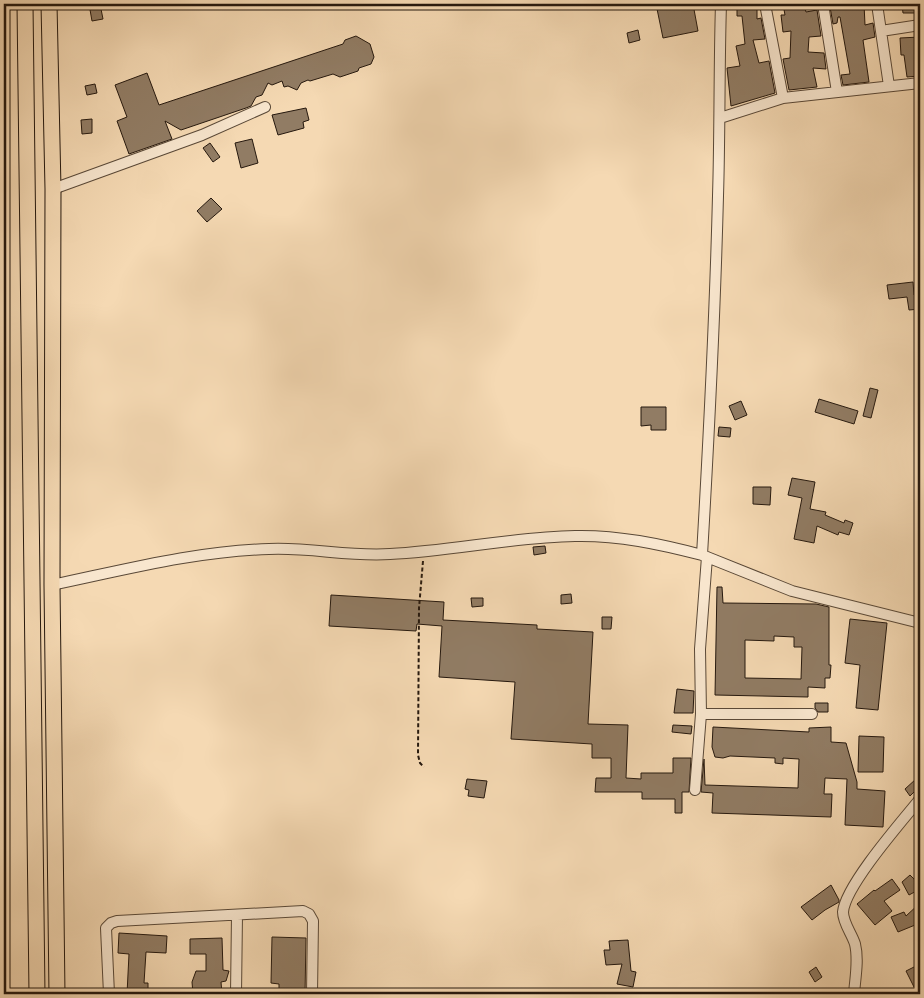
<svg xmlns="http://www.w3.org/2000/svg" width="924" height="998" viewBox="0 0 924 998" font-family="Vollkorn,serif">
<rect width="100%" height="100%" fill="#f5d9b3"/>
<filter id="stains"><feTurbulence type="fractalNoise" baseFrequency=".004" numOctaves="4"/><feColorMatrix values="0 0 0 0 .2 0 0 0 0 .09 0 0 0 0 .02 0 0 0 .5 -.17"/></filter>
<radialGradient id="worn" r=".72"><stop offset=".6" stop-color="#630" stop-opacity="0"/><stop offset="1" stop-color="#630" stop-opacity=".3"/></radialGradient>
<path fill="#917c64" stroke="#25180e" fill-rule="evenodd" d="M89 4H100L103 19 92 21Z
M656 4H693L698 31 663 38Z
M737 4H757V19L761 18 765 39 753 40 759 63 769 61 775 93 731 106 727 68 740 66 736 46 745 44 742 16H737Z
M783 4H804L806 12 817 10 821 36 809 37 808 52 824 53 826 69 813 68 817 87 789 90 783 59 790 58 791 31 783 32 781 15H785Z
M837 4H864L865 25 873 23 875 37 863 40 869 82 843 85 841 75 850 74 840 17H838L837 23 833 24 830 7 837 6Z
M920 4V13H903L902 5Z
M638 30 640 40 629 43 627 33Z
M356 36 370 44 374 57 371 64 359 68 358 71 340 77 333 74 310 81 308 80 301 83 297 90 288 86 284 87 282 81 272 85 268 83 262 95 256 97 251 106 246 108 181 130 165 121 172 139 129 154 117 121 127 117 115 85 147 73 159 105 343 44 345 40Z
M920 37V76L907 77 904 55H901L900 38Z
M95 84 97 93 87 95 85 86Z
M306 108 309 120 303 122 304 128 278 135 272 115Z
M92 119V133L82 134 81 120Z
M252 139 258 163 241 168 235 143Z
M210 143 220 157 213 162 203 148Z
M211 198 222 209 207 222 197 211Z
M913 282 914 295 920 294V309L909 310 907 297 889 299 887 285Z
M870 388 878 390 871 418 863 416Z
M819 399 858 411 854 424 815 412Z
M741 401 747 415 735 420 729 406Z
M641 407H666V430H651V425L641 426Z
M719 427 731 428 730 437 718 436Z
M792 478 815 482 810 509 826 512 825 515 844 523 845 520 853 523 849 535 839 532 838 535 817 526 814 543 794 539 802 498 788 495Z
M753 487H771L770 505 753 504Z
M545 546 546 553 534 555 533 547Z
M717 587H722L723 603 816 604 829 607V665H831L830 678H825V688L808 687V697L715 695ZM774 636 794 637V647H802L801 679 745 678V640L774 641Z
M571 594 572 603 561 604V595Z
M331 595 444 602 443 620 537 625V629L593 632 588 724 628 725 626 778 641 779V773H673V758H691L689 792H682V813H675V799H642V792H595L596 778H611V758H592V744L511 739 515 682 439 677 442 626 417 624 416 631 329 626Z
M471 598H483V606L472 607Z
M602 617H612L611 629H602Z
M850 619 887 623 878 710 856 708 860 665 845 663Z
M677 689 694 691 693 713H674Z
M815 703H828V712H818L815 708Z
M673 725 692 726 691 734 672 732Z
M713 727 809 732V728L831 727V742L846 743 857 782V789L885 791 883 827 845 825 847 779 825 778 824 794H832L831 817 712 813 713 793 701 792 704 759 705 785 798 788 799 759 783 758V764L775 763V758L730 756 723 758 715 757 712 747Z
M859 736 884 737 883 772H858Z
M467 779 487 781 484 798 468 796 469 790 465 789Z
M916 779 920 783V786L910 796 905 789Z
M910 875 914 879 920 889 909 895 902 882Z
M892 879 900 890 884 901 892 911 875 925 857 904 874 890 875 891Z
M831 885 839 900V902L825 910 812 920 801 907Z
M920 903V923L898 932 891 917 904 912 906 916Z
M119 933 167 936 166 953 146 952 144 983H148V994H127L129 954 118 953Z
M272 937 306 938 305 994H279V984L271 983Z
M222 938 223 970 229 971 226 981 221 982 222 994H193L192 982 196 971H206V954H190V939Z
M628 940 631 971 636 972 633 987 617 984 622 964 606 965 604 950H610L609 941Z
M920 964V984L914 987 906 971Z
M816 967 822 977 815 982 809 972Z"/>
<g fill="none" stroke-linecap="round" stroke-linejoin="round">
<defs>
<path id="minor" d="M765 4 783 98
M823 4 837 92
M877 4 889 86
M881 31 920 25
M720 118 783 98 920 83
M53 189 202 135 265 107
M702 555 792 591 920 623
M52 585C124 570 196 551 269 549 310 547 350 557 390 554 452 551 513 537 575 536 618 535 660 544 702 555 709 435 715 316 718 196 720 132 719 68 721 4
M701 714H812
M695 790 701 714 700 649 707 557
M109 994 106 928 111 923 117 921 303 911 309 914 313 921 312 994
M236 994 237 915
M854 994C855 979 859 960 855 944 852 934 843 923 843 912 845 886 902 821 920 799"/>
<path id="highway" d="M25 4 37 994
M49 4 53 189 52 585 57 994"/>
</defs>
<use href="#minor" stroke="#594837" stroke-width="12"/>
<use href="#highway" stroke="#25180e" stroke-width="17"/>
<path stroke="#25180e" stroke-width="2" stroke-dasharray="4 2.5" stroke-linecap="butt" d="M423 561 419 608 418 755 420 763 424 767"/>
<use href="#minor" stroke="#f8e6ce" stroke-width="10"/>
<use href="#highway" stroke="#f5d9b3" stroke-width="15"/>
</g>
<rect width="924" height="998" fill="none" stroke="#f5d9b3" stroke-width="20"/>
<rect x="5" y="5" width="914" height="988" fill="none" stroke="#25180e" stroke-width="2.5"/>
<rect x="10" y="10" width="904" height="978" fill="none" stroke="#25180e"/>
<rect width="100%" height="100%" filter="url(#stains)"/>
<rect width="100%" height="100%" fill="url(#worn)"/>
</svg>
